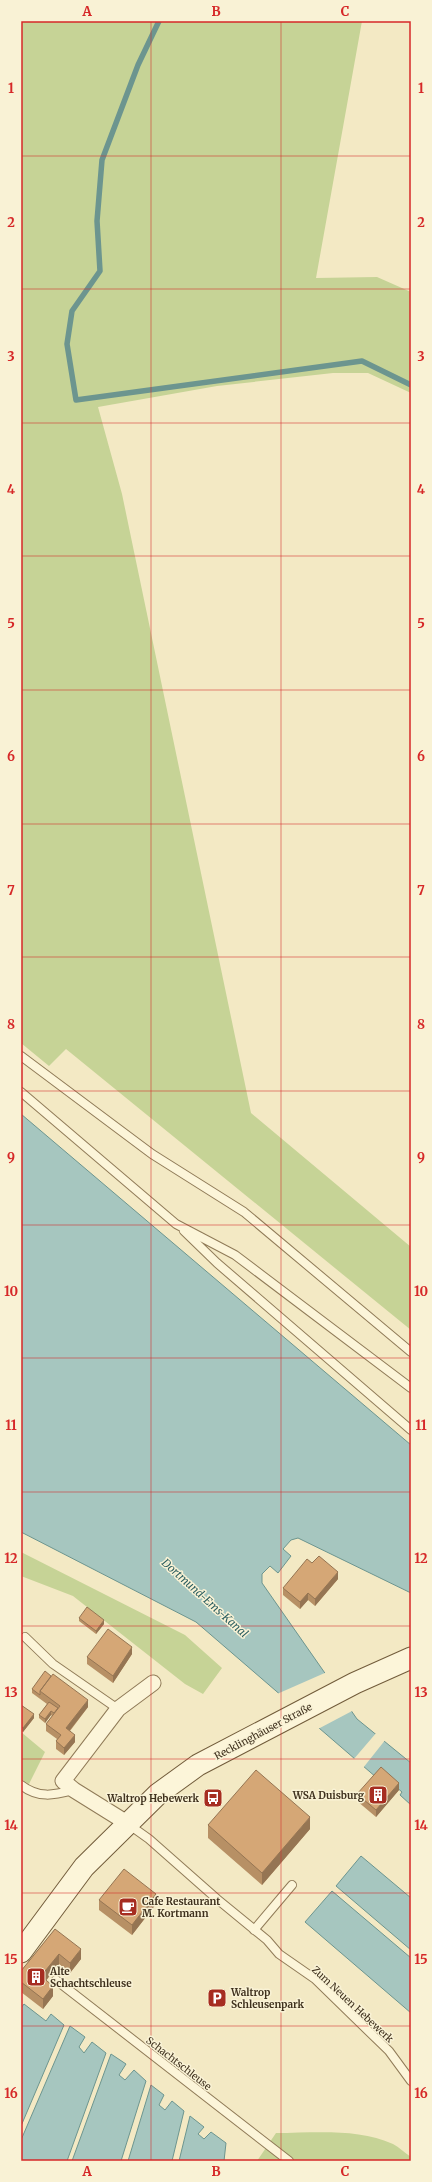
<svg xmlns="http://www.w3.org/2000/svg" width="432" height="2182" viewBox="0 0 432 2182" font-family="Merriweather,serif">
<rect width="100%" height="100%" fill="#f3e9c4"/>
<path fill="#c6d396" d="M21 21H362L316 278 377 277 411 292V393L368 373H333L217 386 98 407 122 494 251 1113 411 1247V1330L66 1049 49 1066 21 1043Z
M21 1552 185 1635 222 1668 203 1694 185 1684 73 1596 21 1576Z
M21 1732 45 1752 29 1784 21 1779Z
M276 2133C314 2133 358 2128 393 2144 399 2147 405 2153 411 2157V2161H257Z"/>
<path fill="#a6c6bf" stroke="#6c958f" d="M21 1114 411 1445V1593L298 1538 291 1540 283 1549 291 1556 278 1573 270 1566 262 1574V1583L357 1719 411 1763V1805L400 1795 402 1792 381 1774 377 1778 196 1622 21 1532Z
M361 1856 411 1898V1950L336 1886Z
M332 1891 411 1958V2013L305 1922Z
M24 2004 46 2021 51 2014 64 2025 21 2126V2008Z
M70 2026 85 2037 79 2047 84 2053 92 2042 106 2053 67 2161H21V2140Z
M111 2054 126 2064 119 2075 125 2080 134 2070 146 2081 121 2161H72Z
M151 2085 164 2095 159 2105 165 2110 172 2101 184 2111 172 2161H128Z
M190 2116 204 2127 198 2134 204 2139 211 2132 226 2143 224 2161H179Z"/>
<path fill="#f3e9c4" d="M327 1672 354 1710 318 1729 277 1694Z
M377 1732 386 1739 363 1768 353 1760Z"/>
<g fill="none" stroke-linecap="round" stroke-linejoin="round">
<path stroke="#6c958f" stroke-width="5.5" d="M159 21 138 65 102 160 97 221 100 271 72 311 67 344 76 400 362 361 411 385"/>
<defs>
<path id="service" d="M21 1056 152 1154 244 1212 411 1352
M21 1092 176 1224 235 1255 411 1388
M184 1231 217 1263 411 1430
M25 1637 53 1664 118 1709
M21 1785C39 1799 54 1795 74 1790
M128 1824 149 1839 217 1899 267 1940 279 1954 315 1979 389 2051 411 2081
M254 1930 292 1885
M56 1980 289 2161"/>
<path id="minor" d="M127 1823 74 1790 63 1781 118 1709 153 1683"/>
<path id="secondary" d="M21 1952 84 1867 158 1794 198 1765 355 1683 411 1658"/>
</defs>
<use href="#service" stroke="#907b58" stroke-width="10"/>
<use href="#minor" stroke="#907b58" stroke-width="17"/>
<use href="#secondary" stroke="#725c3b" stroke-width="23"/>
<use href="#service" stroke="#fcf5d9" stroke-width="8"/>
<use href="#minor" stroke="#fcf5d9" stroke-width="15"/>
<use href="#secondary" stroke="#fcf5d9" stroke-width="21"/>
</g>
<path fill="#b79065" d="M312 1563 338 1579 315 1606 308 1600 300 1609 283 1595V1588Z
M79 1618 104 1624 96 1634 79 1621Z
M132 1654 113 1683 87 1664V1657Z
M32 1689 88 1707 70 1731 75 1742 64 1755 56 1749V1741L57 1739 46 1731V1724L52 1716 51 1715 45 1723 39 1718V1715L47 1704 32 1693Z
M21 1705 34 1718 23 1732 21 1731Z
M399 1790 376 1817 357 1801V1794Z
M208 1825 310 1829 262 1885 208 1838Z
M99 1900 156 1904 132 1935 99 1910Z
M55 1929 81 1959 70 1973 59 1964 46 1980 53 1996 43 2009 21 1992V1971Z"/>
<path fill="#957553" d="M338 1572V1579L315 1606V1599Z
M308 1593V1600L300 1609V1602Z
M104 1620V1624L96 1634V1631Z
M132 1647V1654L113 1683V1676Z
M88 1700V1707L66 1735V1728Z
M51 1711V1715L45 1723V1719Z
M34 1714V1718L23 1732V1728Z
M75 1735V1742L64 1755V1748Z
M399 1783V1790L376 1817V1810Z
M310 1817V1829L262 1885V1873Z
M156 1894V1904L132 1935V1925Z
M81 1949V1959L70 1973V1963Z
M59 1954V1964L41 1987V1976Z
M53 1986V1996L43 2009V1999Z"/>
<path fill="#d5a776" stroke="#957553" d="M319 1556 338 1572 315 1599 308 1593 300 1602 283 1588 307 1559 312 1563Z
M87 1607 104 1620 96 1631 79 1618Z
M108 1629 132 1647 113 1676 87 1657Z
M45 1671 51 1676 40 1691V1695L32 1689Z
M53 1674 88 1700 66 1728 75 1735 64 1748 56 1741 61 1735 46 1724 60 1706 40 1691Z
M49 1702 58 1708 54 1713 51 1711 45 1719 39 1715Z
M21 1705 34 1714 23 1728 21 1727Z
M381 1767 399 1783 376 1810 357 1794Z
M256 1770 310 1817 262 1873 208 1825Z
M124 1869 156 1894 132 1925 99 1900Z
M55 1929 81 1949 70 1963 59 1954 41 1976 53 1986 43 1999 21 1982V1971Z"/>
<path fill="none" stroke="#d62828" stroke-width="1" stroke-opacity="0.55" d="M151 21V2161M281 21V2161M21 156H411M21 289H411M21 423H411M21 556H411M21 690H411M21 824H411M21 957H411M21 1091H411M21 1225H411M21 1358H411M21 1492H411M21 1626H411M21 1759H411M21 1893H411M21 2026H411"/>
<defs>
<symbol id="building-square" viewBox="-11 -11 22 22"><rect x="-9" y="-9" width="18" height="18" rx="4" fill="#a62d21" stroke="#f9f2d5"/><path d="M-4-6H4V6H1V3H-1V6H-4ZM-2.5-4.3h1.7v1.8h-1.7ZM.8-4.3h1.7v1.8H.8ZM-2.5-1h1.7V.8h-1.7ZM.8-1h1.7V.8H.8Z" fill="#fff"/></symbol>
<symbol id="bus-square" viewBox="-11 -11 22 22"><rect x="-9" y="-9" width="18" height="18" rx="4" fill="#a62d21" stroke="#f9f2d5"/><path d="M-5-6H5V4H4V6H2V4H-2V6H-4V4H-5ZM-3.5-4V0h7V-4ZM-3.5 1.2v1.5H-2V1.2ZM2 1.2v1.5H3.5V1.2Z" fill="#fff"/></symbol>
<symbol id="cafe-square" viewBox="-11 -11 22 22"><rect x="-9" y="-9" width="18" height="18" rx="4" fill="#a62d21" stroke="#f9f2d5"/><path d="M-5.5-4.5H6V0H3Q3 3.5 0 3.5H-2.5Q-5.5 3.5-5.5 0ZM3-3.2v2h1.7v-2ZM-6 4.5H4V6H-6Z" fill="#fff"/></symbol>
<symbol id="parking-square" viewBox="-11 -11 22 22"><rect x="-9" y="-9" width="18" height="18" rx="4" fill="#a62d21" stroke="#f9f2d5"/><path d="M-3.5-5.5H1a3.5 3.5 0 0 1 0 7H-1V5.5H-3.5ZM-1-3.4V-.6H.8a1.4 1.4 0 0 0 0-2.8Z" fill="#fff"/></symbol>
</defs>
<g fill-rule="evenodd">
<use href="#building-square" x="367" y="1784" width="22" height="22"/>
<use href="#bus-square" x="202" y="1787" width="22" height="22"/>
<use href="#cafe-square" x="117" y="1896" width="22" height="22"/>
<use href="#building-square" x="25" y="1966" width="22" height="22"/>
<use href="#parking-square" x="206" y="1987" width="22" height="22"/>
</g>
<g text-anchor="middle" stroke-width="3" stroke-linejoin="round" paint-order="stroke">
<g font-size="10" fill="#3f311e" stroke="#f9f2d5">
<text transform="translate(263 1731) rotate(-28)" y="4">Recklinghäuser Straße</text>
<text transform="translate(353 2004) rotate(43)" y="4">Zum Neuen Hebewerk</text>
<text transform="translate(179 2063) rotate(38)" y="4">Schachtschleuse</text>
</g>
<g font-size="10" font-weight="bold" fill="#3f311e" stroke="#f9f2d5" text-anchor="start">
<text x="364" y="1799" text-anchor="end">WSA Duisburg</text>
<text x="199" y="1802" text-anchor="end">Waltrop Hebewerk</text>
<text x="142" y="1905">Cafe Restaurant<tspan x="142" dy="12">M. Kortmann</tspan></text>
<text x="50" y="1975">Alte<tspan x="50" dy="12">Schachtschleuse</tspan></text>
<text x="231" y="1996">Waltrop<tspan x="231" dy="12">Schleusenpark</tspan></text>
</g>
<g font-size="11" font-style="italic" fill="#2b5e60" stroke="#f9f2d5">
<text transform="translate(205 1598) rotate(42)" y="4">Dortmund-Ems-Kanal</text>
</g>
</g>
<rect width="432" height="2182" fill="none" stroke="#f9f2d5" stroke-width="44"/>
<rect x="22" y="22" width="388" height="2138" fill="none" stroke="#d62828" stroke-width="1.5"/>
<g font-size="13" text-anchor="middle" font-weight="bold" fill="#d62828">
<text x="87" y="16">A</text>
<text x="216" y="16">B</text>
<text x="345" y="16">C</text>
<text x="11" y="93">1</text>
<text x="421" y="93">1</text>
<text x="11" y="227">2</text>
<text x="421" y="227">2</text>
<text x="11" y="361">3</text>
<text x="421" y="361">3</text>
<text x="11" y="494">4</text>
<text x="421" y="494">4</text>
<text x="11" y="628">5</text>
<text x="421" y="628">5</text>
<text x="11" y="761">6</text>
<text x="421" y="761">6</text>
<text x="11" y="895">7</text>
<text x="421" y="895">7</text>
<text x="11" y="1029">8</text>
<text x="421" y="1029">8</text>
<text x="11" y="1162">9</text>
<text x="421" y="1162">9</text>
<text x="11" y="1296">10</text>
<text x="421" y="1296">10</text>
<text x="11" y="1430">11</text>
<text x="421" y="1430">11</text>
<text x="11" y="1563">12</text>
<text x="421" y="1563">12</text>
<text x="11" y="1697">13</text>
<text x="421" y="1697">13</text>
<text x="11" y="1830">14</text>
<text x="421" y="1830">14</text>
<text x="11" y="1964">15</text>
<text x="421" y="1964">15</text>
<text x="11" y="2098">16</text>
<text x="421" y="2098">16</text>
<text x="87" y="2176">A</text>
<text x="216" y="2176">B</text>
<text x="345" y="2176">C</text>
</g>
</svg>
